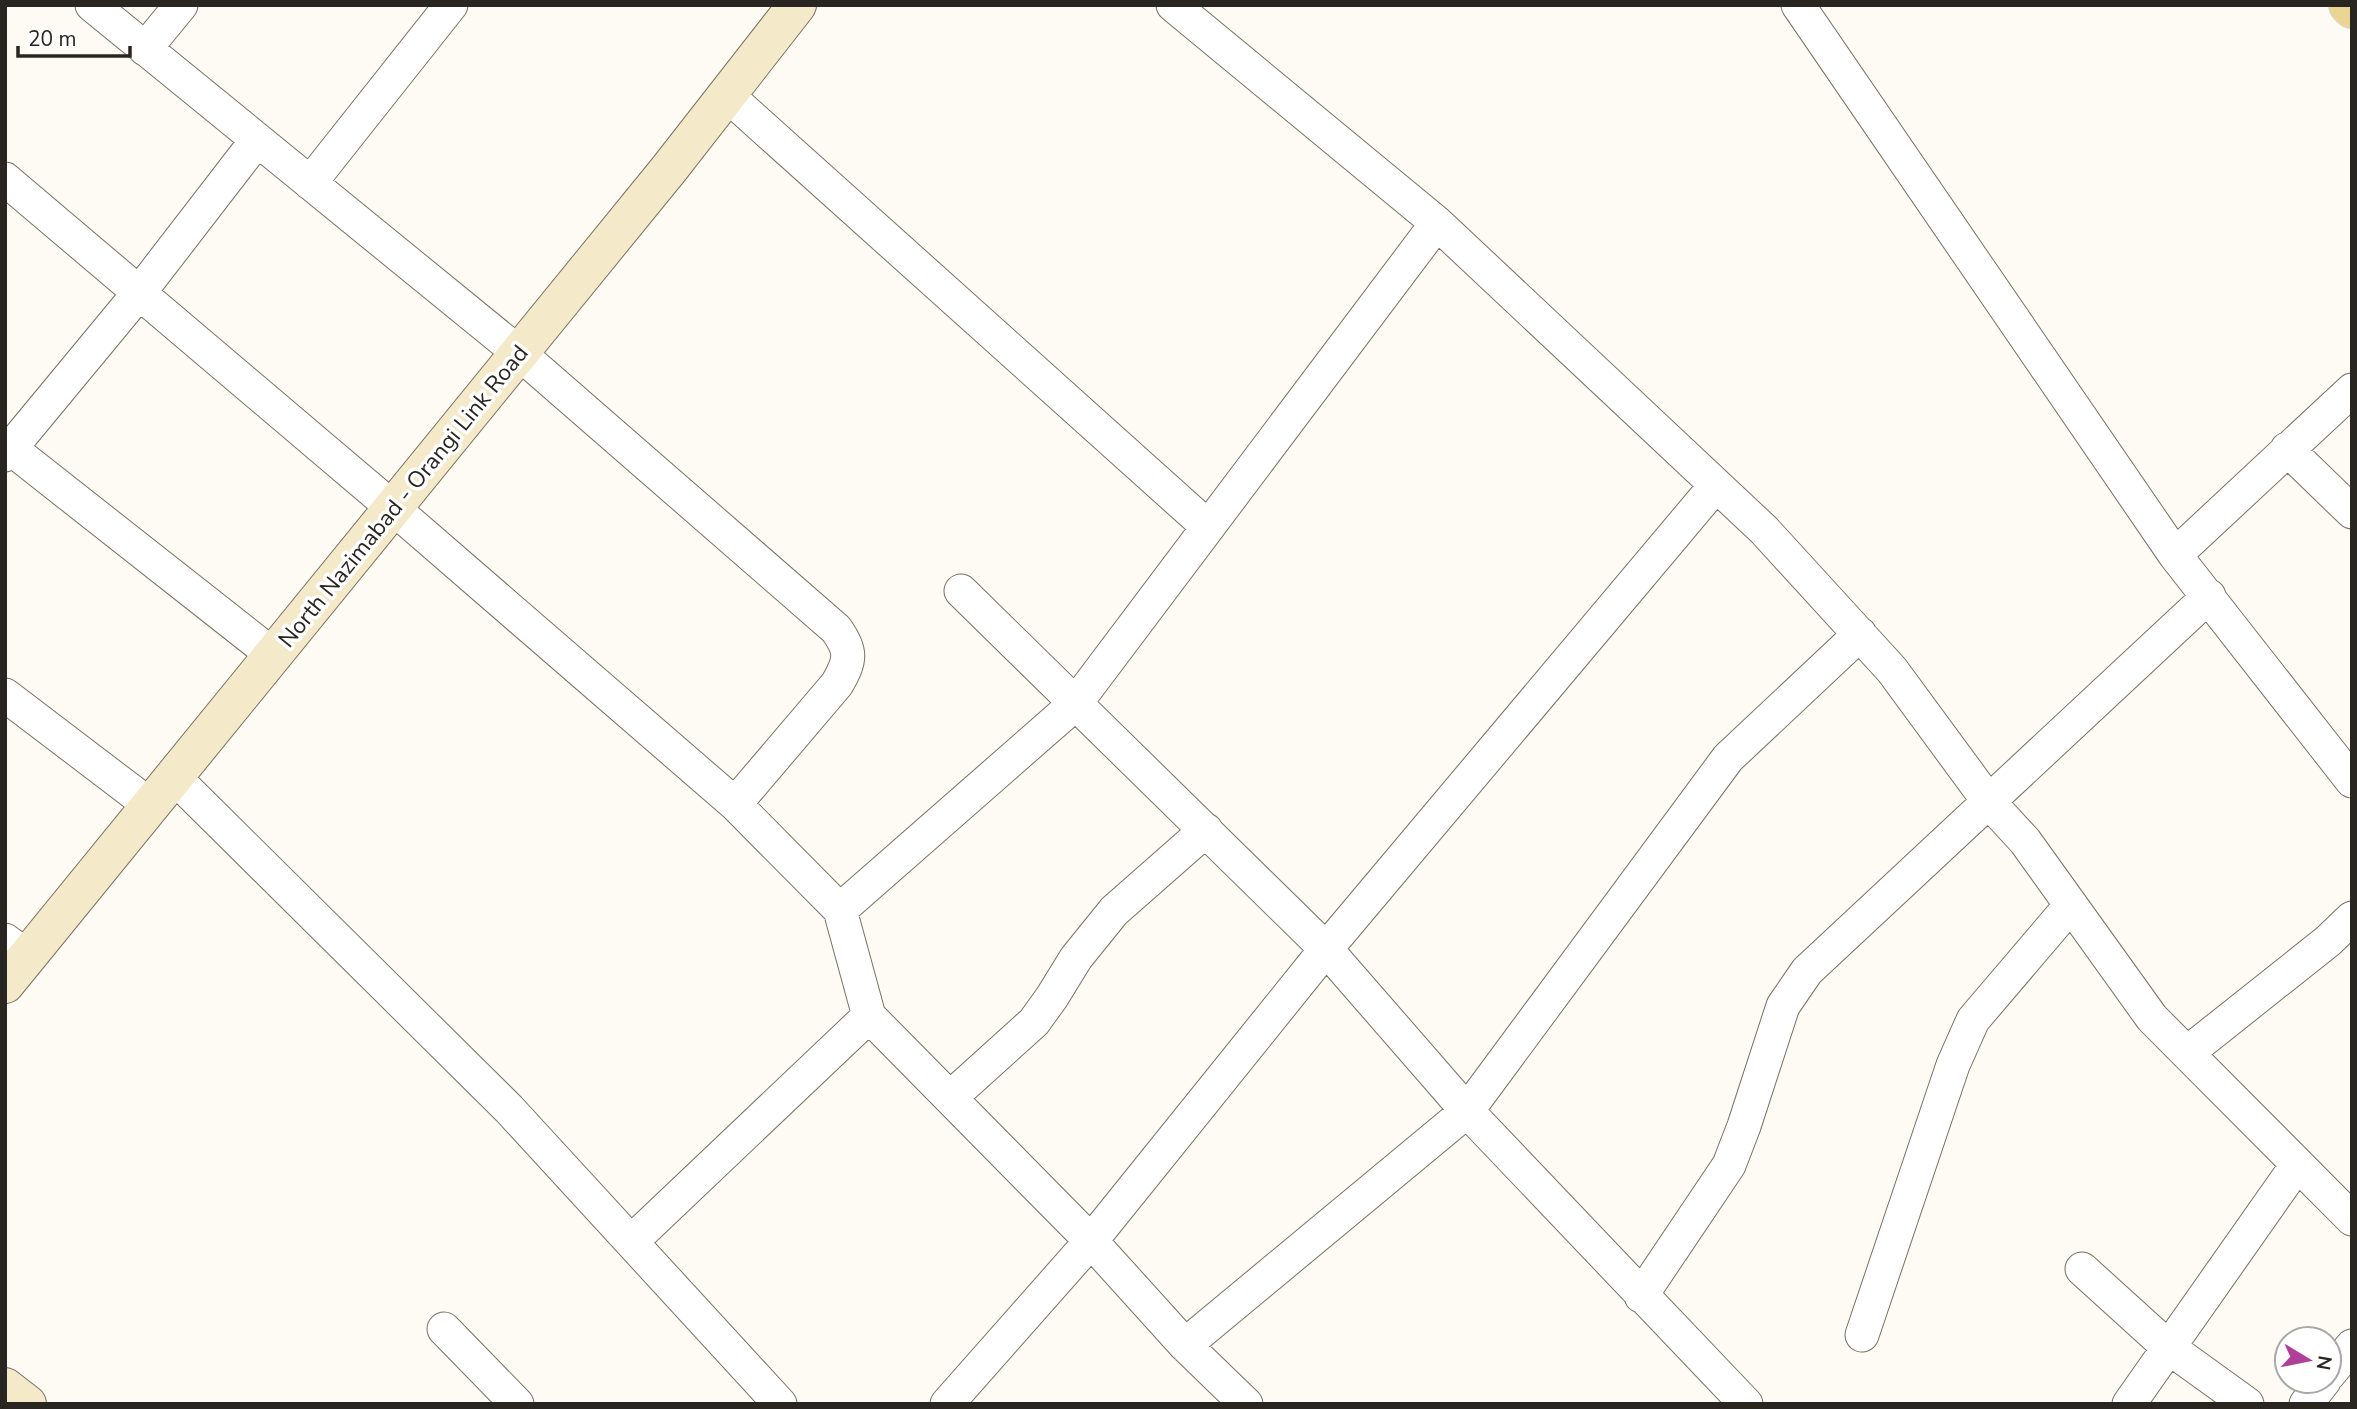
<svg xmlns="http://www.w3.org/2000/svg" width="2357" height="1409" viewBox="0 0 2357 1409" font-family="'Nunito Sans',sans-serif">
<rect width="100%" height="100%" fill="#fefaf4"/>
<g fill="none" stroke-linecap="round" stroke-linejoin="round">
<defs>
<path id="street" d="M92 5 519 353 836 629C852 651 851 660 837 684L735 804
M1173 5 1437 223 1764 530 1892 670 1989 802 2025 841 2152 1018 2352 1219
M1798 5 2175 555 2352 781
M145 49 181 5
M727 95 1207 526
M5 179 393 508 735 804 840 910 869 1016 1091 1241 1185 1345 1246 1404
M310 183 451 5
M5 444 273 655
M2287 449 2352 512
M5 455 139 293 257 140
M2175 555 2352 390
M961 591 1326 949 1467 1111 1746 1404
M5 695 151 806
M174 777 509 1109 780 1404
M840 910 1075 704 1437 223
M5 940 28 957
M2187 1053 2328 941 2352 918
M951 1097 1034 1022 1052 997 1076 958 1114 911 1206 830
M631 1242 869 1016
M2082 1269 2168 1347 2247 1404
M1641 1296 1729 1165 1744 1126 1783 1006 1807 971 2209 596
M444 1329 517 1404
M1862 1335 1953 1065 1973 1020 2071 905
M1185 1345 1467 1111 1728 758 1860 634
M2329 1374 2352 1346
M947 1404 1091 1241 1326 949 1716 485
M2129 1404 2297 1165
M2306 1404 2324 1381"/>
<path id="secondary" d="M5 984 669 169 797 5
M5 1387 27 1404"/>
<path id="primary" d="M2348 5 2352 9"/>
</defs>
<use href="#street" stroke="#7a7063" stroke-width="35"/>
<use href="#secondary" stroke="#7a7063" stroke-width="40"/>
<use href="#primary" stroke="#d8d8d7" stroke-width="40"/>
<use href="#street" stroke="#fff" stroke-width="33"/>
<use href="#secondary" stroke="#f4eac9" stroke-width="38"/>
<use href="#primary" stroke="#ead593" stroke-width="38"/>
</g>
<g text-anchor="middle" stroke-width="7" stroke-linejoin="round" paint-order="stroke">
<g font-size="23" fill="#292520" stroke="#fff">
<text transform="translate(403 496) rotate(-51)" y="8">North Nazimabad - Orangi Link Road</text>
</g>
</g>
<rect width="2357" height="1409" fill="none" stroke="#292520" stroke-width="14"/>
<g transform="translate(2308 1360) rotate(100)"><circle r="33" fill="#ffffff" stroke="#a9a8a6" stroke-width="2"/>
<path d="M0-5L12 26L0 18L-12 26Z" fill="#b03f9a"/>
<text y="-10" font-size="19" font-weight="bold" text-anchor="middle" fill="#292520">N</text>
</g>
<path d="M18 46v10h112v-10" fill="none" stroke="#292520" stroke-width="3.5"/>
<text x="28" y="46" font-size="21" fill="#292520" stroke="#ffffff" stroke-width="5" paint-order="stroke">20 m</text>
</svg>
